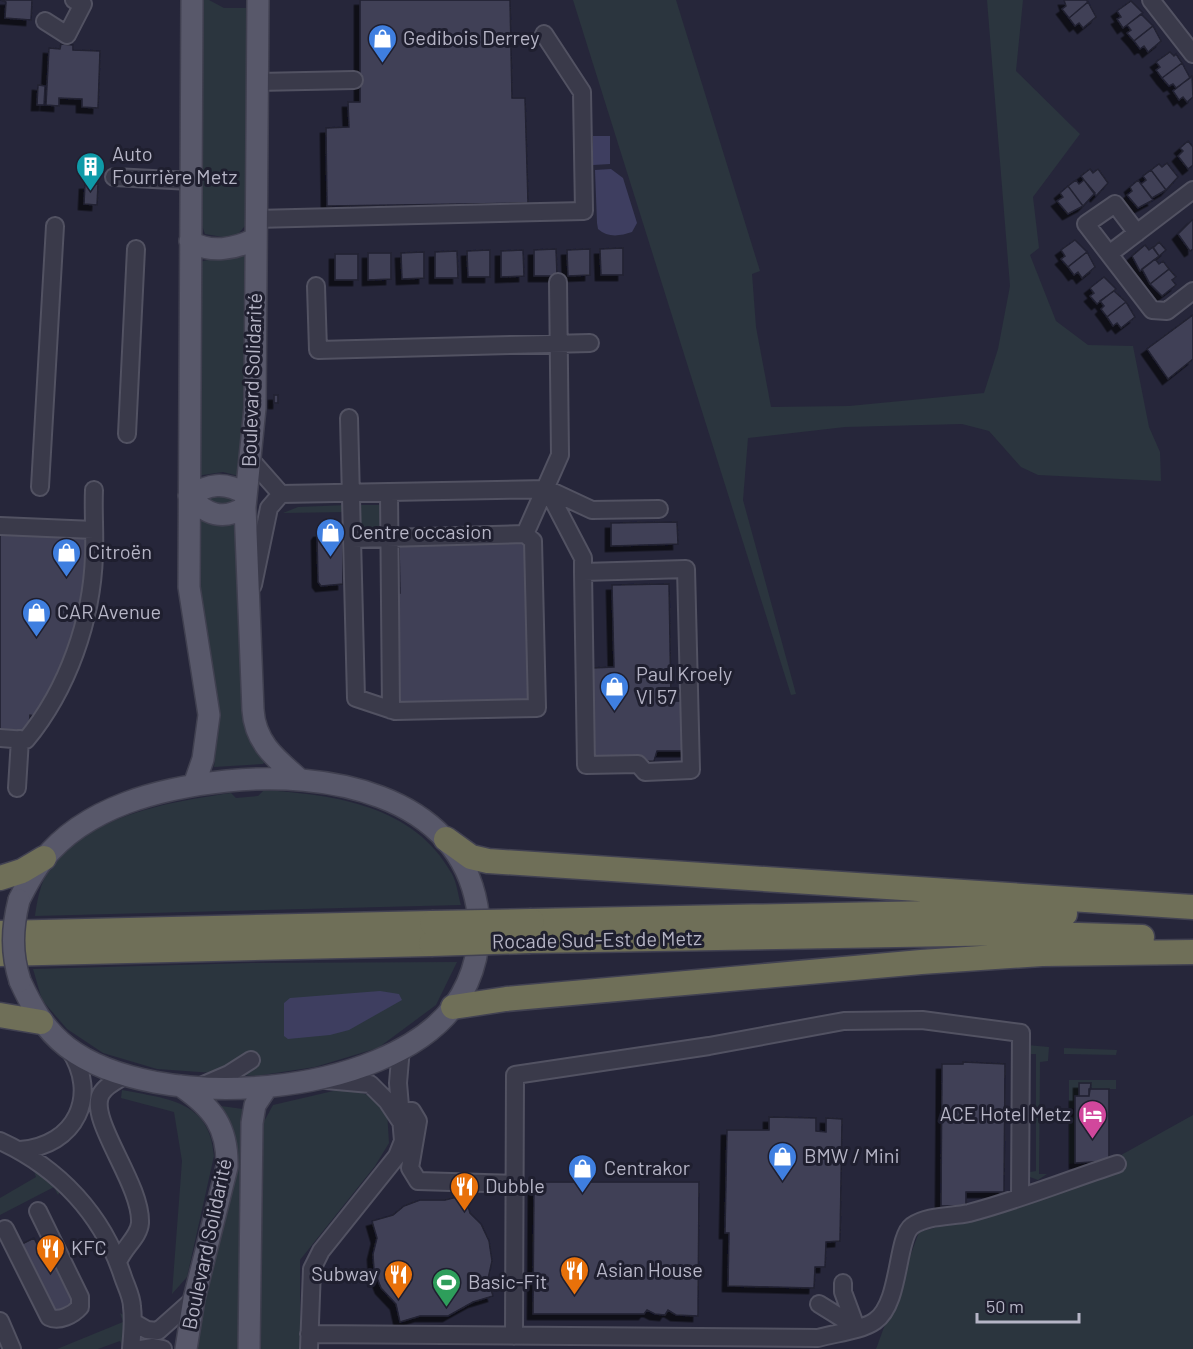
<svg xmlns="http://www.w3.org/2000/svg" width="1193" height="1349" viewBox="0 0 1193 1349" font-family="Barlow,sans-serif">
<defs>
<filter id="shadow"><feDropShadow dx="-5.5" dy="5.5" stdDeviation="0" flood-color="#0009"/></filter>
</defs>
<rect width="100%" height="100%" fill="#26263a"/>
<path fill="#2b353e" d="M202 0H209L224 8H250L249 221 234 239 205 234 199 217Z
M573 0H676L760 271 752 274 756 327 771 407 849 406 984 393 998 349 1010 286 987 0H1023L1016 71 1080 134 1033 197 1039 248 1030 255 1056 321 1088 345 1133 346 1149 427 1160 452 1161 481 1038 475 1021 467 989 431 962 424 845 427 748 438 743 500 796 694 791 695Z
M237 253 248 257 247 430 242 477 223 472 197 476 199 262Z
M214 493 232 497 236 502 224 511 204 500Z
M347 505V512L283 513 298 507Z
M359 505H382V530L361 531Z
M197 515 240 522 267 759 263 764 214 767 215 759 212 758 219 729 217 704 197 590Z
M264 790C335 795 414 805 452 874 457 883 458 895 461 905L35 916C37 901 40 884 48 872 87 815 168 802 231 793L236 798 258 796Z
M457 962 436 1005 378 1048 315 1067 256 1076 157 1069 103 1053 67 1029 42 1000 33 969 250 963Z
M1027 1045 1049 1047 1048 1061 1040 1062 1039 1174H1047L1038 1180 1030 1177V1172L1036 1171V1054H1026Z
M1064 1048 1117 1050 1116 1055 1064 1054Z
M1069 1080H1116V1089H1092L1091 1083H1079V1096L1075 1097 1074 1108H1069Z
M346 1088 371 1096 387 1111 389 1143 375 1166 300 1260V1349H259L261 1127 273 1105Z
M122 1090C167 1099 210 1100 214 1156L187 1277 172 1294 182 1161 174 1112 121 1098Z
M221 1106 243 1109 241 1349H195L211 1260 235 1158Z
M1193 1115V1349H876L919 1232 1042 1199Z
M1074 1116 1075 1163 1069 1164V1117Z
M33 1168 61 1190 58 1195 54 1187 0 1215V1198L36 1177Z
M120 1313 125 1316 124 1349 120 1341 98 1349H57L123 1322Z"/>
<path fill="#3e3e60" d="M593 136H610V164L593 165Z
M611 169 623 178 637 223 632 232C620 236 608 238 598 229L597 223 595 170Z
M380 991 399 994 402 1000 349 1030 330 1035 288 1039 284 1036V1003L290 998Z"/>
<path fill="#414157" stroke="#212131" stroke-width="1.5" filter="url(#shadow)" d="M0 0H32L31 20 5 18 6 2Z
M360 0H510L512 98H525L528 203 327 206 326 128 349 127 348 102H360Z
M1064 0H1086L1088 2 1069 18 1062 9 1066 6Z
M1131 1 1143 13 1123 28 1117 19 1121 17 1117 11Z
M1088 2 1096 17 1083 28 1079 23 1075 26 1069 18Z
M1141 14 1153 26 1134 41 1127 33 1131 30 1127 25Z
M1153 26 1161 41 1148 52 1144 46 1140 49 1134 41Z
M61 44 73 45V50L100 51 98 108 82 107V99L59 98V106L46 105 49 48 60 49Z
M1170 52 1174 56 1176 54 1182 63 1162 78 1156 70 1160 67 1156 62Z
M1182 63 1190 78 1176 88 1173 84 1169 86 1162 78Z
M1192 76 1193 97 1187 102 1183 97 1179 100 1173 91Z
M38 85 45 86 44 105H37Z
M1188 141 1193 147V165L1188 169 1178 156 1183 151 1180 148Z
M1167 163 1178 177 1166 190 1151 170 1159 164 1162 167Z
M1090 169 1093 173 1098 169 1108 183 1096 196 1081 176Z
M1151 170 1166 190 1152 198 1141 184 1146 180 1143 176Z
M1076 180 1079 184 1084 180 1095 193 1083 206 1068 186Z
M1138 180 1153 200 1138 208 1127 195 1132 191 1130 187Z
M85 184H98L97 205 84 204Z
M1068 186 1083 206 1068 214 1057 201 1063 197 1060 193Z
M1193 219V249L1190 251 1178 234Z
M1075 240 1087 252 1068 267 1061 259 1065 256 1061 250Z
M1159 242 1166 250 1159 256 1153 248Z
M1145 245 1149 250 1153 247 1159 256 1140 271 1132 256Z
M623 248V275H601L600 249Z
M556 249 557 276H534V250Z
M590 249V275L568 276 567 250Z
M490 250V277H468L467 251Z
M523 250 524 276 501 277V251Z
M457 251 458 278H435V252Z
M424 252V278L402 279 401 253Z
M1087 252 1095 267 1082 278 1078 272 1074 275 1068 267Z
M368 253H391V279L368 280Z
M335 254H358V280H335Z
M1155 259 1159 264 1163 261 1169 269 1150 284 1142 269Z
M1169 269 1176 277 1172 280 1176 285 1162 296 1150 284Z
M1104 277 1116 289 1097 304 1090 296 1094 293 1090 288Z
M1114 291 1126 302 1107 317 1101 309 1104 306 1100 301Z
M1126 302 1135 317 1121 328 1117 323 1113 326 1107 317Z
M1193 315V359L1168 379 1147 349Z
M274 395H278V403H274Z
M677 522 678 544 611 546V523Z
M340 531 343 535V584L321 586 318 582 317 535 319 532Z
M0 533 88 538V561L77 623 61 670 36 716 30 715 29 726 24 733 0 731Z
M527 541 529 698 527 701 394 704 395 593H400L399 544Z
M669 584 671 701H685L686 751H657L654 761 597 762 593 759 592 668 614 667 612 585Z
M963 1062 1005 1064 1004 1192H966V1206H941L942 1064H963Z
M1079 1083H1091L1089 1096H1079Z
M1089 1089H1109V1161L1075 1163V1096H1089Z
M769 1117 816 1118V1131L826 1132V1118L842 1119 840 1241 826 1242 825 1267H815L814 1288 728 1286 729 1233H725L727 1130H769Z
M534 1182H699L698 1316 676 1315 668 1310 665 1315 655 1314 647 1310 644 1314H533Z
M465 1195 470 1213 481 1224 489 1241 492 1261 488 1279 493 1296 473 1302 448 1316H420L400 1322 396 1304 381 1288 374 1270 373 1254 377 1238 372 1221 393 1215 404 1206 420 1200H445Z
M34 1238 41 1252 48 1249 77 1303 53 1314 20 1245Z"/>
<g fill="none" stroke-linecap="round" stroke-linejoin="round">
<defs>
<path id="minor" d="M1151 0 1193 54
M45 21 67 35 83 4 74 0
M257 82 354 80
M114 177 191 181
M255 219 584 211 582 92 544 34
M1137 233 1115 204 1086 224 1152 310 1167 311 1193 291
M1109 254 1193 190
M316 286 318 350 590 343
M349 418 356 698 395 711 537 708 533 541 525 534 352 539
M127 434 136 249
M251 460 281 494
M40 487 55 226
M547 489 583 558V572L586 765 638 764 645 772 691 770 686 569 583 572
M389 492 391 710
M0 526 94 530
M525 534 560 455 558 282
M253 585 269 508 281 494 547 489 592 510 659 509
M0 738 26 740C68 689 92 620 94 555 95 533 93 512 94 490
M17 788 20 739
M326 1080 370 1084 387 1101 401 1122
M201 1086 229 1074 251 1060
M401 1110 412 1111 418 1121 410 1168 418 1181 515 1184
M0 1141C59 1168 103 1215 123 1277 126 1286 132 1297 132 1307 134 1321 132 1335 131 1349
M20 1150C76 1146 100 1095 69 1049
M5 1229 49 1317C59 1322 73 1315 80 1307V1297L38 1211
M118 1262C124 1247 139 1237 140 1223 142 1184 87 1119 101 1094 106 1085 118 1080 126 1075
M843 1283V1292L856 1327
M819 1304 856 1327
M0 1321 12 1349
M133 1322 147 1330 158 1331 194 1299
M309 1334 818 1338C835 1333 861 1331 875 1321 901 1303 896 1238 912 1226 928 1215 951 1217 969 1213 1019 1200 1068 1180 1117 1164
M514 1336 515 1075 709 1046 844 1021 922 1020 1021 1033 1020 1197
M141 1349 153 1347 163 1349
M309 1349 312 1269 321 1251 397 1156 403 1141 398 1083 401 1048"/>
<path id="major" d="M192 0 189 587 209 715 203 759 194 785
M258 0 255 408 245 507 253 710C255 742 275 758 298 778
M190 241C210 254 235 249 255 239
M189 496C206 515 223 521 245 507
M189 496C209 484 224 481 246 494
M19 900C26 886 33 872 43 860 86 806 161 788 227 781 323 771 457 792 477 906 483 941 475 977 454 1006 385 1098 156 1115 67 1047 44 1029 32 1007 20 981
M181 1086C213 1108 228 1127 227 1167L194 1299 186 1349
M249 1349 252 1123 255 1105 267 1087"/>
<path id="highway" d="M446 839 471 857 488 861 1193 907
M0 878 22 871 44 858
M532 921 933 913 1065 914
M0 933 432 923
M530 941 1016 933 1142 937
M0 954 431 944
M453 1007 506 999 921 962 1042 954 1193 952
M0 1015 41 1022"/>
</defs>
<use href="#minor" stroke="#525262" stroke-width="20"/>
<use href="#major" stroke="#404050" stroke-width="24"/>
<use href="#highway" stroke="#424252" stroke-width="27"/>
<use href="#minor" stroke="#3a3a4a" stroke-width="16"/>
<use href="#major" stroke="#58586a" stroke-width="21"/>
<use href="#highway" stroke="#6f6f58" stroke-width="24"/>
<defs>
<path id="major-bridge" d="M19 900C12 928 11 953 20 981"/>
<path id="highway-bridge" d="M432 923 532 921
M431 944 530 941"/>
</defs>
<use href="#major-bridge" stroke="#404050" stroke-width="24" stroke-linecap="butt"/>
<use href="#highway-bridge" stroke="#424252" stroke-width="27" stroke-linecap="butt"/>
<use href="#major-bridge" stroke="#58586a" stroke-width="21"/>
<use href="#highway-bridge" stroke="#6f6f58" stroke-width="24"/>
</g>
<defs>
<symbol id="shop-pin" viewBox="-11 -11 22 30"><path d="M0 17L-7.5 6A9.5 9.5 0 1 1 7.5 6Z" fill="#3f7fe0" stroke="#1f1f2f"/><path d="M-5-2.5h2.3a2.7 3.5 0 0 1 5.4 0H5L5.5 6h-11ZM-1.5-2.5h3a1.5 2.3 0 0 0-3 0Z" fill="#fff"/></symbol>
<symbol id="building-pin" viewBox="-11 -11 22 30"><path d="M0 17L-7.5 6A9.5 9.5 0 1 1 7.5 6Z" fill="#0f9aa8" stroke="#1f1f2f"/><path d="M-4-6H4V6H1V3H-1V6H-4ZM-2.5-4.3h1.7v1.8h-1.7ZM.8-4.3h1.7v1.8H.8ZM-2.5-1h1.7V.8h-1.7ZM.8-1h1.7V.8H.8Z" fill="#fff"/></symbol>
<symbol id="hotel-pin" viewBox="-11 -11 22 30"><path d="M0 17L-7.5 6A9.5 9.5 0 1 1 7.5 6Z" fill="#d1479c" stroke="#1f1f2f"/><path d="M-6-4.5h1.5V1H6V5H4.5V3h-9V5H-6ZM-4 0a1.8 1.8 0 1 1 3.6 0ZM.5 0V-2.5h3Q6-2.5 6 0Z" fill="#fff"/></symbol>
<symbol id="restaurant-pin" viewBox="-11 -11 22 30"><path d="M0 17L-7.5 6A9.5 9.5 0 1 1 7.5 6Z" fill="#e8710a" stroke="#1f1f2f"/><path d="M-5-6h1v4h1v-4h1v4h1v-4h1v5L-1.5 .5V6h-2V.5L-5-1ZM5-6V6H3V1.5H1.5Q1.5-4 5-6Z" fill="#fff"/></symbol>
<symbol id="stadium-pin" viewBox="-11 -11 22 30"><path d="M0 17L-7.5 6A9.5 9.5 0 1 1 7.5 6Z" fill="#2e9e5b" stroke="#1f1f2f"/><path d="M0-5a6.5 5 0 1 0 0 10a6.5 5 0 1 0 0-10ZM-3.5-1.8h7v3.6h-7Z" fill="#fff"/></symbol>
</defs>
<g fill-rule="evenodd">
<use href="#shop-pin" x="366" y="22" width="33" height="45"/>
<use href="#building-pin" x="74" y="150" width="33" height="45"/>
<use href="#shop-pin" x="314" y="516" width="33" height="45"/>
<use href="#shop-pin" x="50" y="536" width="33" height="45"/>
<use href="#shop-pin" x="20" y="596" width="33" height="45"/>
<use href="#shop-pin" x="598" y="670" width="33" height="45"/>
<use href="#hotel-pin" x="1076" y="1098" width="33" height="45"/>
<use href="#shop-pin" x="766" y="1140" width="33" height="45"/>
<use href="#shop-pin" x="566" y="1152" width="33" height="45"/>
<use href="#restaurant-pin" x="448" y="1170" width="33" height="45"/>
<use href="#restaurant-pin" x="34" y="1232" width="33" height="45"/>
<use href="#restaurant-pin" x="558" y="1254" width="33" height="45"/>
<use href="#restaurant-pin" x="382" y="1258" width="33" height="45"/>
<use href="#stadium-pin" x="430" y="1266" width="33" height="45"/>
</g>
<g text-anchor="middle" stroke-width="6" stroke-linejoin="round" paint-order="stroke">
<g font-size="20" fill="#b6b5c6" stroke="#1f1f2f" text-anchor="start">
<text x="403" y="45">Gedibois Derrey</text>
<text x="112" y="161">Auto<tspan x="112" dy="23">Fourrière Metz</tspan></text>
<text x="351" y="539">Centre occasion</text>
<text x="88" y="559">Citroën</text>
<text x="57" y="619">CAR Avenue</text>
<text x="636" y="681">Paul Kroely<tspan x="636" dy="23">VI 57</tspan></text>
<text x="1071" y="1121" text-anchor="end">ACE Hotel Metz</text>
<text x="804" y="1163">BMW / Mini</text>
<text x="604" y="1175">Centrakor</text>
<text x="485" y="1193">Dubble</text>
<text x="71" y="1255">KFC</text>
<text x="596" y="1277">Asian House</text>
<text x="378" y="1281" text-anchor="end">Subway</text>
<text x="468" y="1289">Basic-Fit</text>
</g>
<g font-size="20" fill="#b6b5c6" stroke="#1f1f2f">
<text transform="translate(252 380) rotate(-88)" y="7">Boulevard Solidarité</text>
<text transform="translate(597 940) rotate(-1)" y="7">Rocade Sud-Est de Metz</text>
<text transform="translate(207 1244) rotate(-78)" y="7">Boulevard Solidarité</text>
</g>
</g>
<path d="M977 1313v9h102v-9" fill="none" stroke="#b6b5c6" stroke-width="3"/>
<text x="986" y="1313" font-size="18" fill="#b6b5c6" stroke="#1f1f2f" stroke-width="4.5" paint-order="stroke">50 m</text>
</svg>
